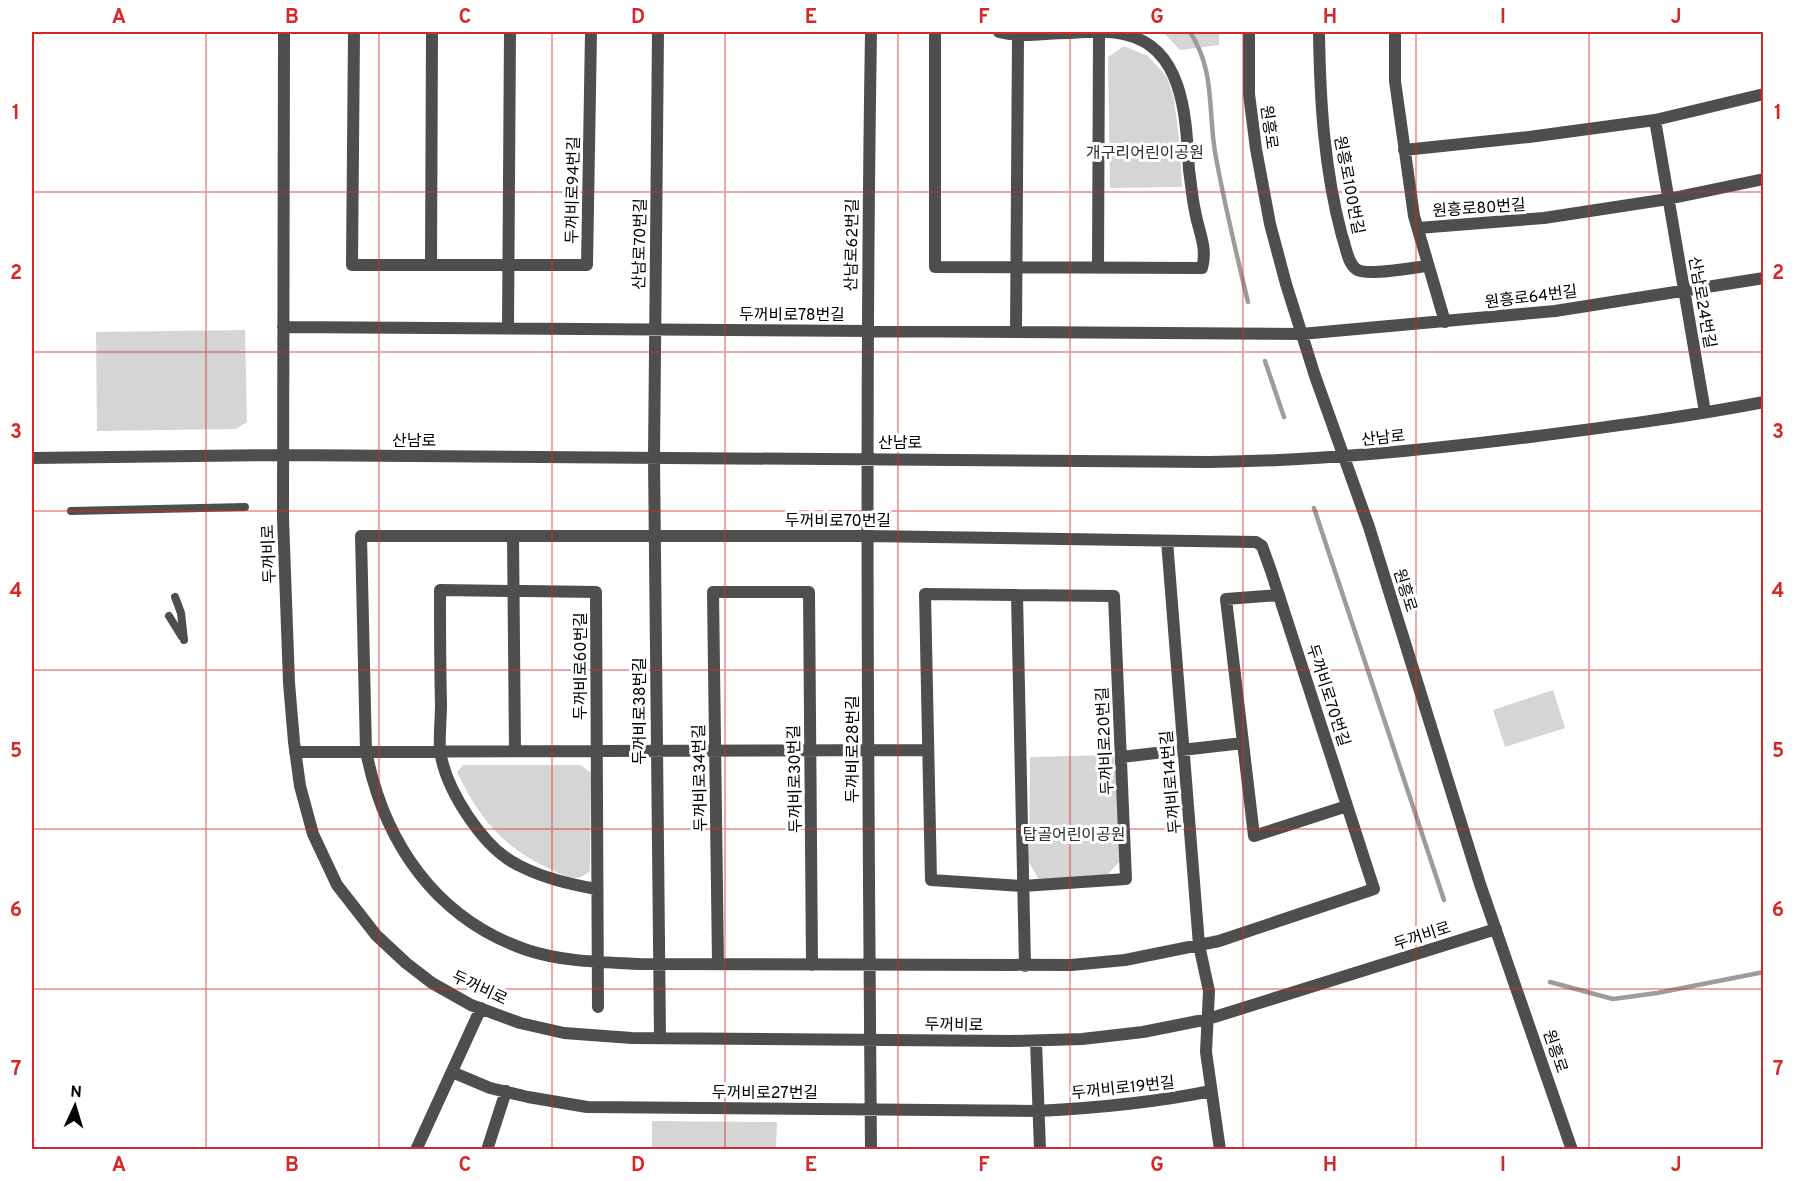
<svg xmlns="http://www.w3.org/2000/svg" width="1795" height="1181" viewBox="0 0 1795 1181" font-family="Overpass,'Noto Sans KR',sans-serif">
<rect width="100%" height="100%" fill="#fff"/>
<path fill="#d5d5d5" d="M1163 32H1219V45L1180 50Z
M1124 46 1148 56 1167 77 1174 98 1180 148 1182 187 1110 188 1108 57Z
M245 330 247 422 236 429 97 431 96 332Z
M1553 690 1565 728 1505 747 1493 710Z
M1114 755 1121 860 1105 877 1040 882 1029 862 1030 757Z
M463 765H581L591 773 590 871C576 883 567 877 552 870 504 849 479 818 457 772Z
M652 1121 777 1122 776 1149H652Z"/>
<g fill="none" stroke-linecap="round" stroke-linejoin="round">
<path stroke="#9c9c9c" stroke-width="4.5" d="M1190 32C1215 70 1208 109 1215 152 1224 203 1236 252 1248 302
M1265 361 1284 417
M1314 508 1444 900
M1550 982 1613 999 1657 993 1764 972"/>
<path stroke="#4e4e4e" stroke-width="8" d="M71 511 245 507
M175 597 181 613 184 640
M169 616 182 637"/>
<path stroke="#4e4e4e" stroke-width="12" d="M284 32 283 518 289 683 294 742 300 786 313 834 337 885 376 935 406 963 432 983 471 1005 520 1023 564 1033 632 1038 1012 1041 1082 1039 1143 1032 1208 1019 1496 929
M354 32 352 265H587L591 32
M658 32 654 458 660 1038
M935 32V267L1202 268C1208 248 1198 230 1195 211 1192 197 1191 183 1189 170 1186 121 1185 49 1127 35 1109 30 1086 32 1068 33 1044 33 1022 38 999 32
M1249 32V94L1256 149 1270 224 1286 284 1315 376 1369 527 1480 884 1572 1150
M1319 32C1320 101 1324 169 1342 236 1346 246 1347 262 1356 269 1366 277 1414 267 1428 266
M1395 32V81L1414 216 1445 322
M1655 120 1764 94
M1404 150 1529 137 1655 120 1705 412
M1418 228 1544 218 1668 199 1764 179
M431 265 432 32
M1098 268 1099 33
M283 327 1301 334 1555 311 1764 278
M508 328 510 32
M1016 332 1018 35
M32 458 283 455 1209 462C1317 461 1423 450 1530 437 1608 427 1686 417 1764 402
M361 536H867L1256 542 1262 546 1271 571 1374 889 1219 941 1125 960 1071 965 640 964C602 962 563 962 527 950 436 919 384 843 366 751Z
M513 536 515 751
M1167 541 1199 945 1209 991 1206 1052 1220 1150
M925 594 1114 596 1126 879 1023 886 931 880Z
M1017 595 1025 966
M1279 595 1226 599 1254 836 1347 806
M295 752 928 750
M1121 757 1243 743
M596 889C569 884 543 878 518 865 483 848 445 789 440 750 439 735 441 719 441 704 440 666 440 628 440 590L596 592 598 1007
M718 964 713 592H809L812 965
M1036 1041 1040 1150
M452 1072 490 1088 528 1097 587 1107 1037 1111C1098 1108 1152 1103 1211 1091
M416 1150 481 1008
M487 1150 506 1091
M871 1150C868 777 865 404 871 32"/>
</g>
<path fill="none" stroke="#d62828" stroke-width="1.5" stroke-opacity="0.55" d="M206 32V1150M379 32V1150M552 32V1150M725 32V1150M898 32V1150M1070 32V1150M1243 32V1150M1416 32V1150M1589 32V1150M32 192H1764M32 352H1764M32 511H1764M32 670H1764M32 829H1764M32 989H1764"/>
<g text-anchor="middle" stroke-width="6" stroke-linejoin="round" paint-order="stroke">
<g font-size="16" fill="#000" stroke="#fff">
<text transform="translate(1270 127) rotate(82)" y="6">원흥로</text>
<text transform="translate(1350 185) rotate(79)" y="6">원흥로100번길</text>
<text transform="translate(572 190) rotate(-89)" y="6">두꺼비로94번길</text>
<text transform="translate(1479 207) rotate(-4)" y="6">원흥로80번길</text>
<text transform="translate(639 244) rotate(-89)" y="6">산남로70번길</text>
<text transform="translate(851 245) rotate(-89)" y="6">산남로62번길</text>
<text transform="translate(1531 296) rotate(-7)" y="6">원흥로64번길</text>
<text transform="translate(1703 302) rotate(80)" y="6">산남로24번길</text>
<text x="792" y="320">두꺼비로78번길</text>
<text transform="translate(1383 437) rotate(-6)" y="6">산남로</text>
<text x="414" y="446">산남로</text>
<text x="900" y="448">산남로</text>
<text x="838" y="526">두꺼비로70번길</text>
<text transform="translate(268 554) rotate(-92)" y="6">두꺼비로</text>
<text transform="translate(1406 590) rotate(73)" y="6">원흥로</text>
<text transform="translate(580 666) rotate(-90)" y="6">두꺼비로60번길</text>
<text transform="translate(1329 695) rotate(72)" y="6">두꺼비로70번길</text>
<text transform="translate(639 711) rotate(-90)" y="6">두꺼비로38번길</text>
<text transform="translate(1104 741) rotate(-93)" y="6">두꺼비로20번길</text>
<text transform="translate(852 749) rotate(-90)" y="6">두꺼비로28번길</text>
<text transform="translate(699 778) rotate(-91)" y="6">두꺼비로34번길</text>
<text transform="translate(794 779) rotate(-91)" y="6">두꺼비로30번길</text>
<text transform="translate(1170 782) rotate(-95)" y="6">두꺼비로14번길</text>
<text transform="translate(1422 935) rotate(-18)" y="6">두꺼비로</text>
<text transform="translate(480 987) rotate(25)" y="6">두꺼비로</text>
<text transform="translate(954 1024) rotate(1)" y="6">두꺼비로</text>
<text transform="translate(1556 1051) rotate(71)" y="6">원흥로</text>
<text transform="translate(1123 1087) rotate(-6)" y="6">두꺼비로19번길</text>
<text x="765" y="1098">두꺼비로27번길</text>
</g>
<g font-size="16" fill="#2c2c2c" stroke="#fff">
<text x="1145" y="158">개구리어린이공원</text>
<text x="1074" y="840">탑골어린이공원</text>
</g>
</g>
<rect width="1795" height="1181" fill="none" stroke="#ffffff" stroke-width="66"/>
<g transform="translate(75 1106) rotate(4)" stroke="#ffffff" stroke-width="4.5" paint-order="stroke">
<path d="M0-4.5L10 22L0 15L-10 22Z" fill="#000000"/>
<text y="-9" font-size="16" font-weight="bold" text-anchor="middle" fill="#000000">N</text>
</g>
<rect x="33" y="33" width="1729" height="1115" fill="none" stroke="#d62828" stroke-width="2"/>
<g font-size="20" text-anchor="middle" font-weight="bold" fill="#d62828">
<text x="119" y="23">A</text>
<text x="292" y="23">B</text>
<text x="465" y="23">C</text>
<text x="638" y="23">D</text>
<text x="811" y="23">E</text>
<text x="984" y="23">F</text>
<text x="1157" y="23">G</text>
<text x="1330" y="23">H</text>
<text x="1503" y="23">I</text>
<text x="1676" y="23">J</text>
<text x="16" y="119">1</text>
<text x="1778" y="119">1</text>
<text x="16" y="279">2</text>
<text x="1778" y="279">2</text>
<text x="16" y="438">3</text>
<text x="1778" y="438">3</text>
<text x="16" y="597">4</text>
<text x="1778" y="597">4</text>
<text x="16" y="757">5</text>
<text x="1778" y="757">5</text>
<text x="16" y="916">6</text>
<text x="1778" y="916">6</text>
<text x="16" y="1075">7</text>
<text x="1778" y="1075">7</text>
<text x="119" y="1171">A</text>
<text x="292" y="1171">B</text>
<text x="465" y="1171">C</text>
<text x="638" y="1171">D</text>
<text x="811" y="1171">E</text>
<text x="984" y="1171">F</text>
<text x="1157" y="1171">G</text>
<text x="1330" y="1171">H</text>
<text x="1503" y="1171">I</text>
<text x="1676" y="1171">J</text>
</g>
</svg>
